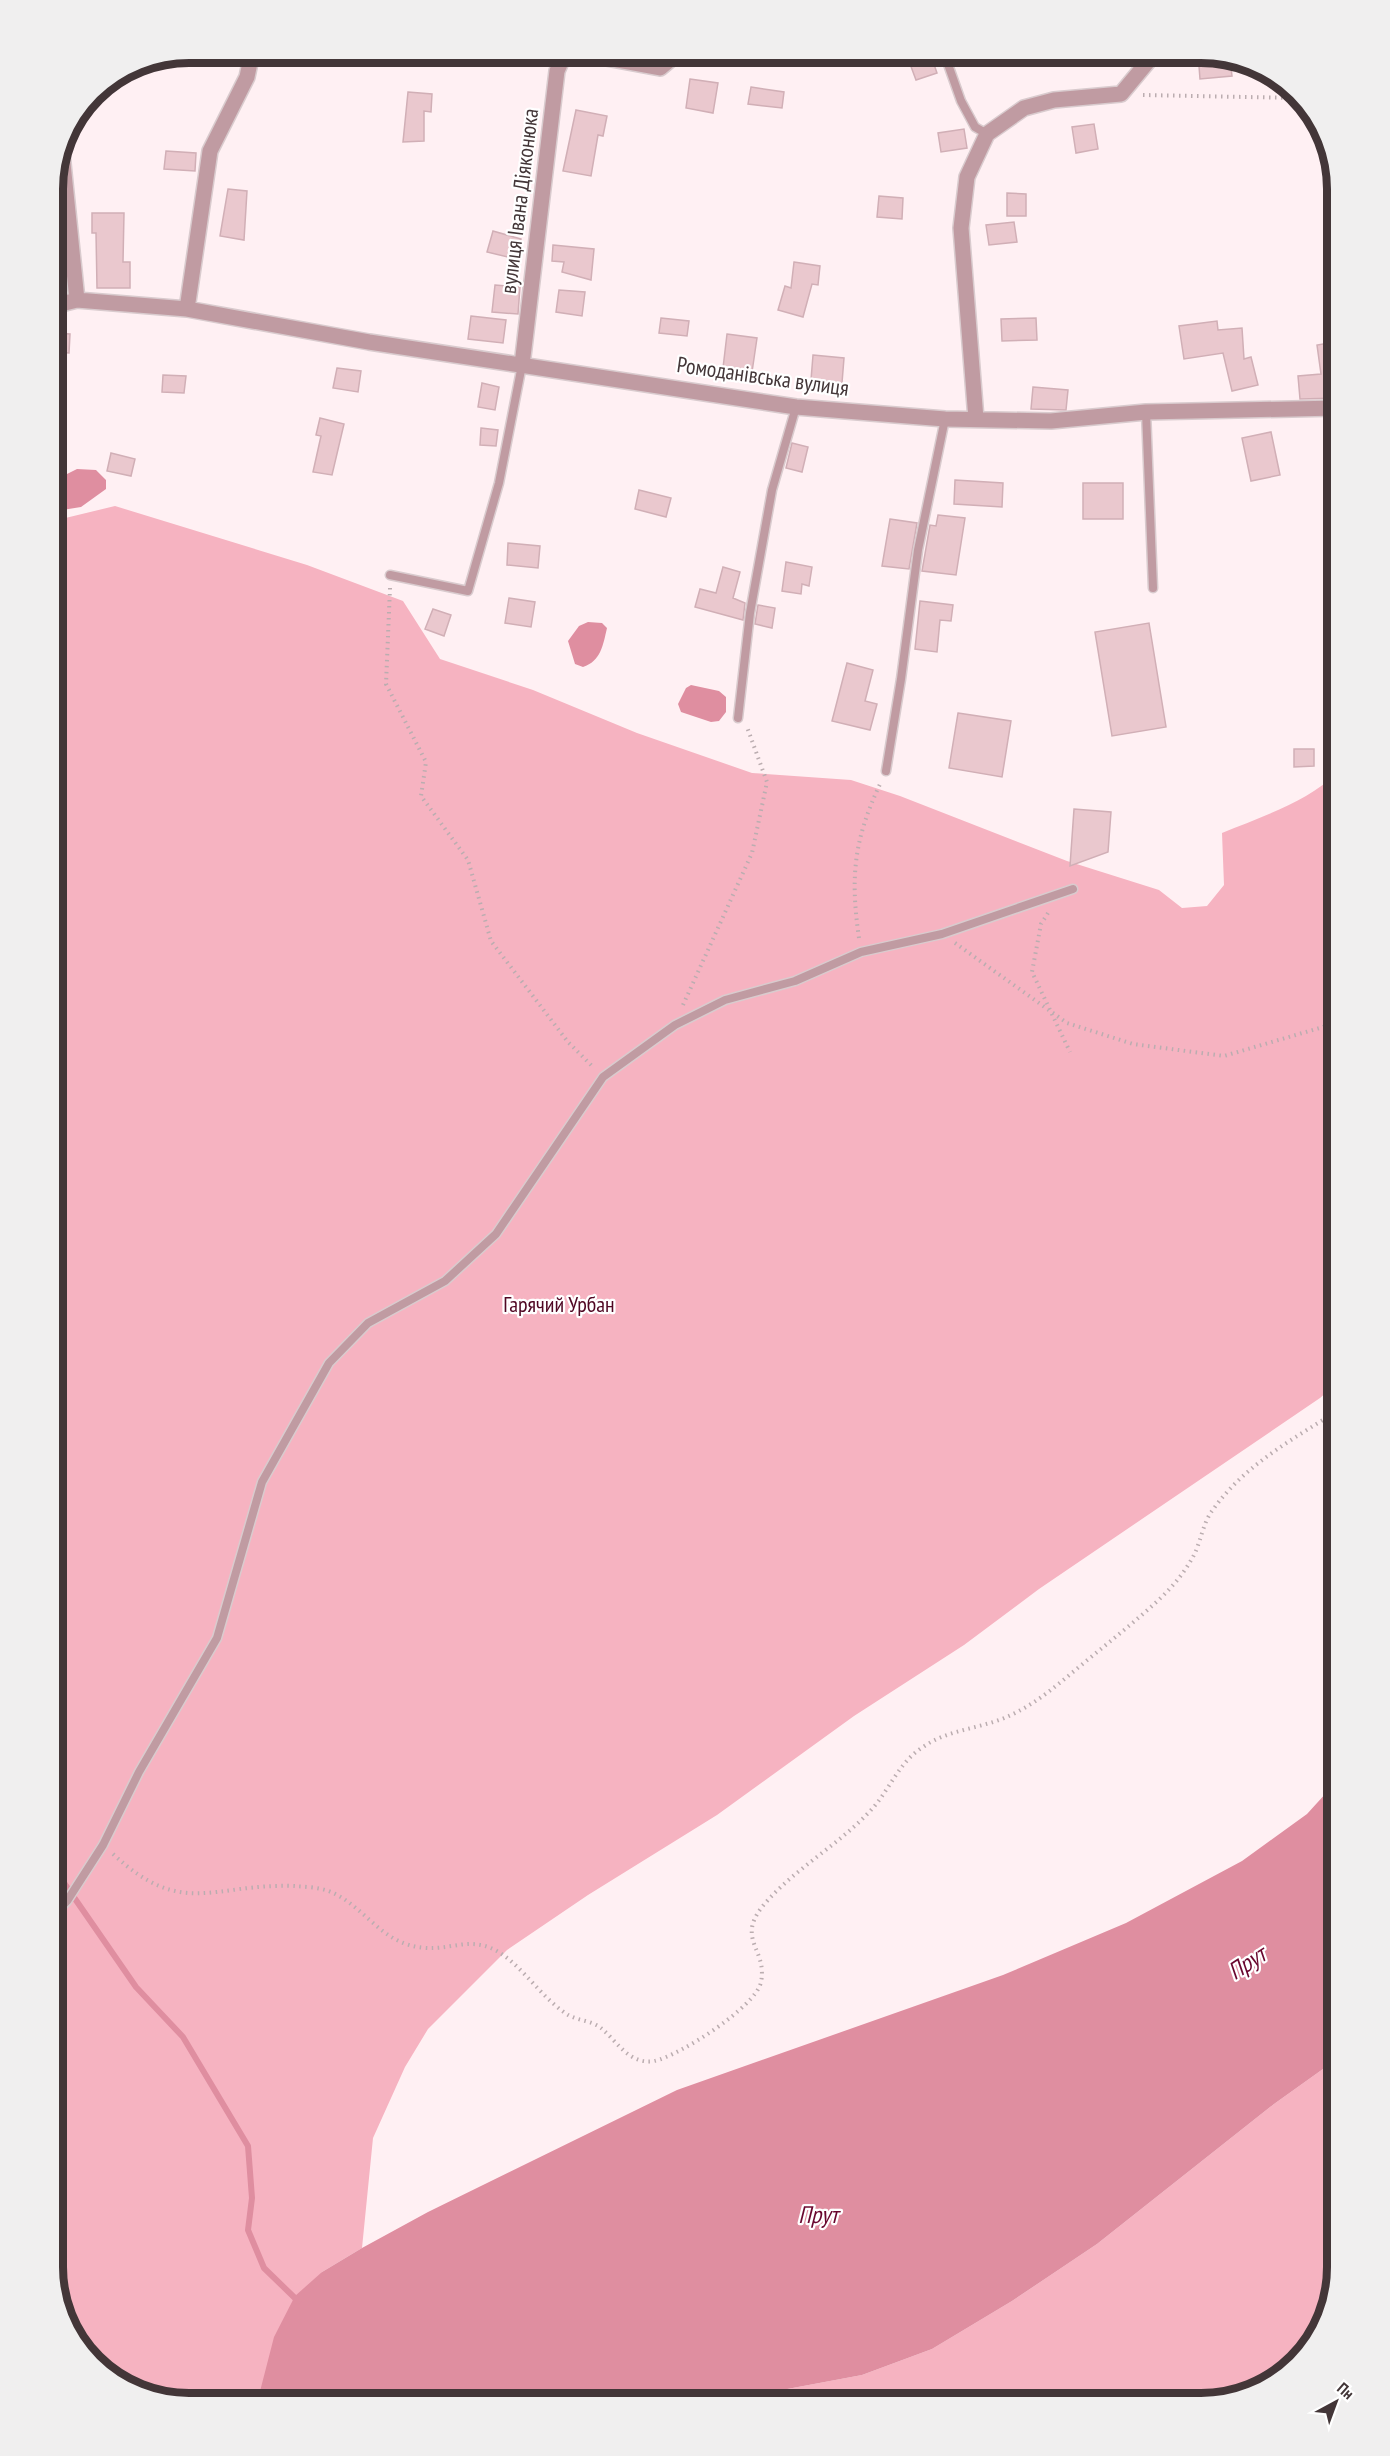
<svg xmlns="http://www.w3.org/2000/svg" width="1390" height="2456" viewBox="0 0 1390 2456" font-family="'PT Sans Narrow',sans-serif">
<rect width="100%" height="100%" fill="#fff0f3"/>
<path fill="#f6b3c1" d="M115 506 307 565 403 601 440 659 533 690 637 733 752 773 851 780 900 796 1067 861 1159 890 1182 908 1207 906 1224 885 1222 833C1261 817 1307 802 1337 773V1383L1320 1398 1039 1589 964 1645 854 1716 717 1815 588 1895 507 1950 428 2029 405 2067 373 2138 362 2248 322 2272 257 2403H181L114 2381 66 2327 53 2267V521Z
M1337 2059V2267L1315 2342 1261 2390 1201 2403H713L862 2375 932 2349 1012 2301 1097 2244 1274 2104Z"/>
<path fill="#df8ea0" d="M77 469 96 470 106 480V489L81 507 56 511 53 509V481Z
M588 622 602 623 607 628C603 645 601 661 583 667L575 664 568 641 579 626Z
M691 685 719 691 726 697V712L719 721 711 722 681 712 678 704 686 688Z
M1337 1781V2059L1274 2104 1097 2244 1012 2301 932 2349 862 2375 713 2403H257L274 2337 295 2296 322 2272 362 2248 428 2212 677 2090 1003 1975 1126 1923 1242 1861 1307 1814Z"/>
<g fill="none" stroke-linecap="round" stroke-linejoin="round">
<path stroke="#df8ea0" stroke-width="6" d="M53 1867 136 1987 183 2037 248 2146 252 2198 248 2230 264 2268 298 2301"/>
</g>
<path fill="#eac8ce" stroke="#d1afb6" stroke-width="1.5" d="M906 53H930L937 73 916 80Z
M1198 53H1210L1230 60 1232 76 1200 79Z
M690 79 718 83 713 113 686 108Z
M751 87 784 92 782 108 748 104Z
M408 92 432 94 431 112 424 111V141L403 142Z
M576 110 607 116 603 136 598 135 591 176 563 171Z
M1094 124 1098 149 1076 153 1072 127Z
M964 129 967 148 941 152 938 133Z
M166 151 196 153 195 171 164 169Z
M228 189 247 191 244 240 220 236Z
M1007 193 1026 194V216H1007Z
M879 196 903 198 902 219 877 217Z
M92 213H124L123 262H130V288H97L96 233H92Z
M1014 222 1017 242 989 245 986 225Z
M493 231 521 239 516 259 487 252Z
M553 245 594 249 591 280 562 272 564 262 552 261Z
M794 262 820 266 818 285 812 284 803 317 778 310 785 286 791 288Z
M495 285 520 287 518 314 492 312Z
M559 290 585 292 582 316 556 312Z
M471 316 506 320 503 343 468 339Z
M661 318 689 321 687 336 659 333Z
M1036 318 1037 340 1002 341 1001 319Z
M1217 321 1218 330 1242 328 1244 359 1251 357 1258 385 1232 391 1223 353 1184 359 1179 326Z
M54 333 70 334 69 353 53 352Z
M727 334 757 338 752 372 723 368Z
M1335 342 1338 398 1300 399 1298 376 1321 374 1317 345Z
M813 355 844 358 842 383 811 380Z
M337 368 361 371 358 392 333 388Z
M163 375 186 376 184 393 162 392Z
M482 383 499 387 495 410 478 407Z
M1033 387 1068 390 1066 410 1031 409Z
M320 418 344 424 332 475 313 472 321 436 316 435Z
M481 428 498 430 496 446 480 445Z
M1271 432 1280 475 1251 481 1242 438Z
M792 443 808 447 802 472 786 468Z
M111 453 135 459 131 476 107 471Z
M955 480 1003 483 1002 507 954 504Z
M1083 483H1123V519H1083Z
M639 490 671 498 666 517 635 509Z
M938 515 965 518 956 575 922 571 930 525 936 526Z
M890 519 917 523 909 569 882 566Z
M508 543 540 546 538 568 507 565Z
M786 562 812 567 809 586 802 584 801 594 782 591Z
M723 567 740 572 733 598 745 603 743 620 695 607 700 589 716 593Z
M509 598 535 602 531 627 505 623Z
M920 601 953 605 951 621 940 620 937 652 915 649Z
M758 605 775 608 772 628 755 624Z
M433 609 451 615 444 636 425 629Z
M1149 623 1166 727 1112 736 1095 632Z
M847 663 873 670 865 701 877 704 870 730 832 721Z
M958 713 1011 721 1002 777 949 768Z
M1294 749H1314V766L1294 767Z
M1074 809 1111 812 1108 852 1070 866Z"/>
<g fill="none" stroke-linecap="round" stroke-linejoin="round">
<defs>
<path id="service" d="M944 53 961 101 975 127 987 134
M1146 412 1153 588
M390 575 468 591 499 483 522 365
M738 718 750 613 772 490 796 407
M886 771 901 679 918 550 945 419
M53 1915 67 1901 103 1845 139 1772 217 1638 262 1482 329 1363 368 1323 445 1281 496 1234 603 1077 675 1025 725 1000 795 981 861 952 942 934 1073 889"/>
<path id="minor" d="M579 53 660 68 678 53
M61 144 77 300
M53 306 77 300 187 309 369 342 796 407 945 419 1051 421 1146 412 1337 408
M187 309 210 151 247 77 252 53
M522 365 557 71 564 55 574 53
M976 419 961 228 967 177 987 134 1024 108 1054 100 1121 94 1155 53"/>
</defs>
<use href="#service" stroke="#d9cbce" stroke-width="11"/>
<use href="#minor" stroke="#d9cbce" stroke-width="18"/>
<path stroke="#bbadb0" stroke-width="4" stroke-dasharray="1.5 4.5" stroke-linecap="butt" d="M1143 95 1297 98
M390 588 386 684 426 762 421 796 468 860 491 941 568 1042 593 1067
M1048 913 1041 924 1032 972 1070 1052
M859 938C850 876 854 839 881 782
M955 943 1067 1023 1133 1044 1224 1056 1323 1027 1337 1019
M683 1005 752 853 767 782 747 727
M113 1854C183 1919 212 1883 294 1886 306 1887 321 1887 333 1893 360 1905 377 1934 406 1944 451 1959 470 1925 512 1962 530 1978 545 1999 565 2013 576 2021 591 2020 601 2028 617 2041 629 2065 654 2061 679 2056 756 2007 761 1982 768 1947 732 1939 768 1900 799 1866 841 1843 872 1809 890 1789 899 1762 923 1747 950 1728 984 1729 1013 1714 1040 1701 1062 1681 1085 1662 1108 1643 1131 1625 1153 1605 1169 1591 1184 1574 1194 1555 1201 1541 1203 1523 1212 1511 1244 1465 1292 1440 1337 1411"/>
<use href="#service" stroke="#c09ba2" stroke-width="8"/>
<use href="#minor" stroke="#c09ba2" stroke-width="15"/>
</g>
<g text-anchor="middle" stroke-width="4.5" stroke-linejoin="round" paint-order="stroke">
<g font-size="22" fill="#433638" stroke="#fff">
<text transform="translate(519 201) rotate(-83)" y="8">вулиця Івана Діяконюка</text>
<text transform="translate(763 376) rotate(8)" y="8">Ромоданівська вулиця</text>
</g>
<g font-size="22" fill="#500723" stroke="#fff">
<text x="559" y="1312">Гарячий Урбан</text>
</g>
<g font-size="24" font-style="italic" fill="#69062e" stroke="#fff">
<text transform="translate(1247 1963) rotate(-33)" y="8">Прут</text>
<text x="818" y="2223">Прут</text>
</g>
</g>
<path d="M0 0H1390V2456H0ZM189 63H1201A126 126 0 0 1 1327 189V2267A126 126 0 0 1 1201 2393H189A126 126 0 0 1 63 2267V189A126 126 0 0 1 189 63Z" fill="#f0efef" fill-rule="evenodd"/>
<path fill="none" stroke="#433638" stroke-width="8" d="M189 63H1201A126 126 0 0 1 1327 189V2267A126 126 0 0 1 1201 2393H189A126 126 0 0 1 63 2267V189A126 126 0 0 1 189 63Z"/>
<g transform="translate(1336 2402) rotate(41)" stroke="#ffffff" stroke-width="4.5" paint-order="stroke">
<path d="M0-4.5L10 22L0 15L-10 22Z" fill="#433638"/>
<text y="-9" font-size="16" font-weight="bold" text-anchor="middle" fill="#433638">Пн</text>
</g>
</svg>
